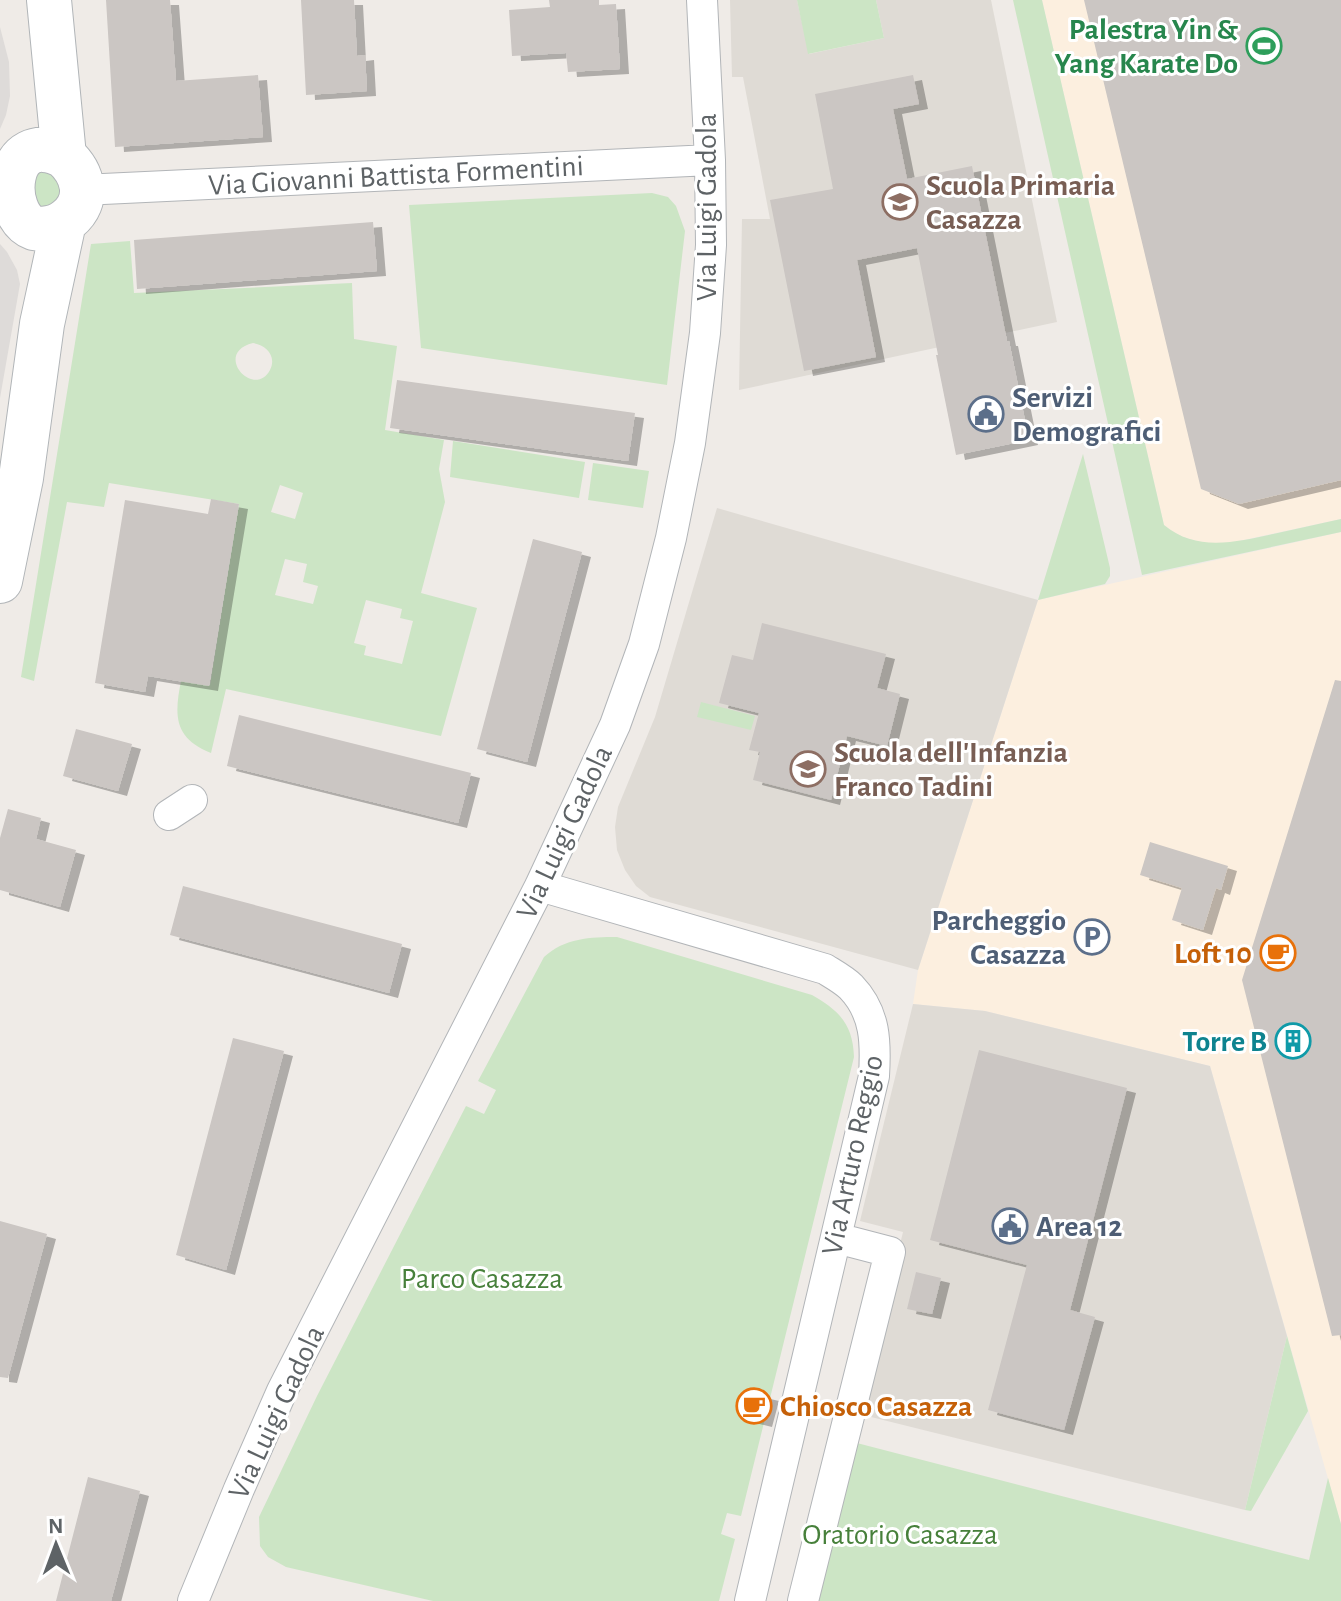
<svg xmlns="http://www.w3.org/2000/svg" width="1341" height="1601" viewBox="0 0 1341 1601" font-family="'Alegreya Sans',sans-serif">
<defs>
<filter id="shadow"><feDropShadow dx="9" dy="5" stdDeviation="0" flood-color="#0004"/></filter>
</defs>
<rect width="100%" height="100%" fill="#efebe7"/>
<path fill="#fcefdf" d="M1042 0H1341V519L1225 544 1203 543 1183 537 1172 531 1164 525Z
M1341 532V1524L1210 1066 985 1011 913 1004 918 970 1038 600Z"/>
<path fill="#dedbd9" d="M0 27 9 62 10 96 6 115 0 129Z
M0 244 7 252 17 270 20 284 0 398Z"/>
<path fill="#dfdbd5" d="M730 0H797L809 54 884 38 876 0H991L1057 322 739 390 742 219H770L743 77H732Z
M717 508 1038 600 918 970 650 897 636 886 625 870 617 850 615 827 618 807 655 717Z
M913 1004 985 1011 1210 1066 1287 1336 1245 1510 859 1414 903 1232 860 1221Z"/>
<path fill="#cce5c5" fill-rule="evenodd" d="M797 0H876L884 38 808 54Z
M1013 0H1042L1164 525C1196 552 1236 542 1273 534 1296 529 1318 524 1341 519V532L1142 575Z
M42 167 64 184 58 204 38 211 21 183Z
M652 193 668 197 676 206 685 231 667 385 421 348 409 205Z
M130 241 134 293 352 283 354 339 397 346 385 430 444 440 439 469 445 502 421 593 477 608 441 736 226 689 211 753C174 738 174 716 181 681L210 685 239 504 109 483 104 507 67 502 34 681 21 677 91 244ZM253 343C266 345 277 356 270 370 254 400 212 353 253 343ZM280 485 303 493 295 519 271 512ZM285 559 307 564 303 582 318 586 313 604 275 595ZM366 600 402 609 400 618 413 621 402 664 364 655 366 646 354 643Z
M453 441 585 462 579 498 450 477Z
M1083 454 1110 568V576L1105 584 1038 600Z
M593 463 649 471 643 508 588 500Z
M701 702 755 716 751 730 697 717Z
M617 937 812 995C840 1011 853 1025 854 1057L741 1516 727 1513 721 1534 735 1539 719 1601H433L286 1567 268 1557 260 1546 259 1517 317 1396 466 1106 484 1114 496 1090 478 1081 544 957C565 938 590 937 617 937Z
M1287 1336 1308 1411 1251 1511 1245 1510Z
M853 1442 1309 1560 1328 1478 1341 1524V1601H814Z"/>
<path fill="#cbc6c3" filter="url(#shadow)" d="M106 0H170L176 81 258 75 263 137 115 147Z
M301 0H354L357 56 365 55 367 91 306 95Z
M549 0H599V5L616 4 620 69 568 72 566 53 512 56 509 10 550 7Z
M1084 0H1341V480L1239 504 1201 489Z
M913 75 919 104 893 109 907 179 972 166 1007 341H1009L1029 440 956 455 936 355H938L917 248 857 260 876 357 804 371 770 200 833 189 815 94Z
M373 222 377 271 137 289 134 240Z
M397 380 635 413 628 461 390 428Z
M211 499 239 504 209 686 148 676 145 692 95 683 125 500 208 514Z
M533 539 582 552 527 762 477 749Z
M762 623 886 654 877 688 900 694 887 746 847 736 831 800 753 780 760 752 749 750 759 713 719 703 732 655 753 660Z
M1335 680 1341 681V1335L1332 1336 1242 980Z
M239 715 471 773 458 823 227 766Z
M76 729 132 744 118 791 63 776Z
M8 809 41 818 36 839 76 850 60 907 0 890V838Z
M1150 842 1228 866 1221 890 1216 888 1203 930 1172 920 1182 888 1140 875Z
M183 886 402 944 389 993 170 935Z
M233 1038 284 1051 226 1270 176 1255Z
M979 1050 1127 1088 1070 1310 1095 1317 1064 1430 988 1410 1027 1265 930 1240Z
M0 1221 47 1234 8 1378 0 1377Z
M916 1272 941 1278 932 1314 907 1309Z
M745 1390 770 1396 763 1422 738 1416Z
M88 1477 140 1491 111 1601H56Z"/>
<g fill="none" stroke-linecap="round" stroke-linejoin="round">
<defs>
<path id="street" d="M82 190 710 160
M169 815 192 800
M540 886 825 969C833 974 844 980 851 987 876 1013 876 1043 874 1076L750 1601
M193 1601 239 1489 282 1391 540 886 615 725 644 644 671 538 690 443 705 333 711 245 710 160 702 0
M803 1601 890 1252 844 1240"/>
<path id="secondary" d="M49 0 64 156C83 173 91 200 68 219 59 227 46 230 34 228 0 215 4 126 64 156
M0 581 21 478 42 324 64 222"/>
</defs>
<use href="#street" stroke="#b2b5b8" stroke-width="32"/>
<use href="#secondary" stroke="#b1b5b8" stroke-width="46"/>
<use href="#street" stroke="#fff" stroke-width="30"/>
<use href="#secondary" stroke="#fff" stroke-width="44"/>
</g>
<defs>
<symbol id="stadium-ring" viewBox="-11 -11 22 22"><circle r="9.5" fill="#fff" stroke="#2e9e5b" stroke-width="1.5"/><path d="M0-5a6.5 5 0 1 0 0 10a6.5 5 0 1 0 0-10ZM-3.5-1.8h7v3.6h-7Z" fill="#2e9e5b"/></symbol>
<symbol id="school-ring" viewBox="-11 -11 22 22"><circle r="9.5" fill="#fff" stroke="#8d6e63" stroke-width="1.5"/><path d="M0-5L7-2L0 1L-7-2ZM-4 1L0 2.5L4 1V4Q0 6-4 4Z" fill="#8d6e63"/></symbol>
<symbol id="civic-ring" viewBox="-11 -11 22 22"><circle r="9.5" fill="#fff" stroke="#5c6f8a" stroke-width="1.5"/><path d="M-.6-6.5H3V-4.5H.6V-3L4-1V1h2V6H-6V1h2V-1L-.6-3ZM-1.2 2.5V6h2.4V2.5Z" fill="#5c6f8a"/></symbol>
<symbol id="parking-ring" viewBox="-11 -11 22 22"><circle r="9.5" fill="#fff" stroke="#5c6f8a" stroke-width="1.5"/><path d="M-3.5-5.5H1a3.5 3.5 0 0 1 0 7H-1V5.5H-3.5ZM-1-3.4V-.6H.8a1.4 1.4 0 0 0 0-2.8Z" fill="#5c6f8a"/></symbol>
<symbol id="cafe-ring" viewBox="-11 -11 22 22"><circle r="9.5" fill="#fff" stroke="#e8710a" stroke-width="1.5"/><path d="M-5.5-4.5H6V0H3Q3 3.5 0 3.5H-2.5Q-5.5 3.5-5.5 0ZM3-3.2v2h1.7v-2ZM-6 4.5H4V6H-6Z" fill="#e8710a"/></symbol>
<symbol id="building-ring" viewBox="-11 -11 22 22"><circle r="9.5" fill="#fff" stroke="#0f9aa8" stroke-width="1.5"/><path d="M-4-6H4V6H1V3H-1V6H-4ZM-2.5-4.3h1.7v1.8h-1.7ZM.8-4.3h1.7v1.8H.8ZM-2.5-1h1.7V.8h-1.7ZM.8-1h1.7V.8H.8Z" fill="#0f9aa8"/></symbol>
</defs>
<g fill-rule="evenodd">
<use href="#stadium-ring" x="1244" y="26" width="40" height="40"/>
<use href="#school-ring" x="880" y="182" width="40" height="40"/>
<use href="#civic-ring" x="966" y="394" width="40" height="40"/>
<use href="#school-ring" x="788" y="749" width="40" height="40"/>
<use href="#parking-ring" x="1072" y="917" width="40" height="40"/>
<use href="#cafe-ring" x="1258" y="933" width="40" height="40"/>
<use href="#building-ring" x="1273" y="1021" width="40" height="40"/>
<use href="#civic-ring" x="990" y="1206" width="40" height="40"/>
<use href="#cafe-ring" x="734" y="1386" width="40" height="40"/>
</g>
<g text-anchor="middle" stroke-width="6" stroke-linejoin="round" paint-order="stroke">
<g font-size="30" font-weight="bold" fill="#27864d" stroke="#fff" text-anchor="end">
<text x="1238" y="39">Palestra Yin &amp;<tspan x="1238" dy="34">Yang Karate Do</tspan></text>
</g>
<g font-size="30" fill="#5e6366" stroke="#fff">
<text transform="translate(396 175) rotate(-3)" y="10">Via Giovanni Battista Formentini</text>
<text transform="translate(706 207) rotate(-90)" y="10">Via Luigi Gadola</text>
<text transform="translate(564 832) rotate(-65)" y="10">Via Luigi Gadola</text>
<text transform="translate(852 1155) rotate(-78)" y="10">Via Arturo Reggio</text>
<text transform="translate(276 1412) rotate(-65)" y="10">Via Luigi Gadola</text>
</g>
<g font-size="30" font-weight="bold" fill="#785e54" stroke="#fff" text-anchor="start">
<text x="926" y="195">Scuola Primaria<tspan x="926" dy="34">Casazza</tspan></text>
<text x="834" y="762">Scuola dell'Infanzia<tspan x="834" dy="34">Franco Tadini</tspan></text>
</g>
<g font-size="30" font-weight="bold" fill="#4e5e75" stroke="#fff" text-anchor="start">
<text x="1012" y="407">Servizi<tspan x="1012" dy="34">Demografici</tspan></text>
<text x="1066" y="930" text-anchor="end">Parcheggio<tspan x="1066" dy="34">Casazza</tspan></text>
<text x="1036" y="1236">Area 12</text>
</g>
<g font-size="30" font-weight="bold" fill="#c56008" stroke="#fff" text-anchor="end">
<text x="1252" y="963">Loft 10</text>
<text x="780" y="1416" text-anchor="start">Chiosco Casazza</text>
</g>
<g font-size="30" font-weight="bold" fill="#0d838f" stroke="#fff" text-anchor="end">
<text x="1267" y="1051">Torre B</text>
</g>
<g font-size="30" fill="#47803b" stroke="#fff">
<text x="482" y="1288">Parco Casazza</text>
<text x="900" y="1544">Oratorio Casazza</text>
</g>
</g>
<g transform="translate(56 1545) rotate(359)" stroke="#ffffff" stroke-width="6" paint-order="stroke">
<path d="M0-6L14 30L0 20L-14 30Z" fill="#5e6366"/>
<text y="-12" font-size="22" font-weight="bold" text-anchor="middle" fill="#5e6366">N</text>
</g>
</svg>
